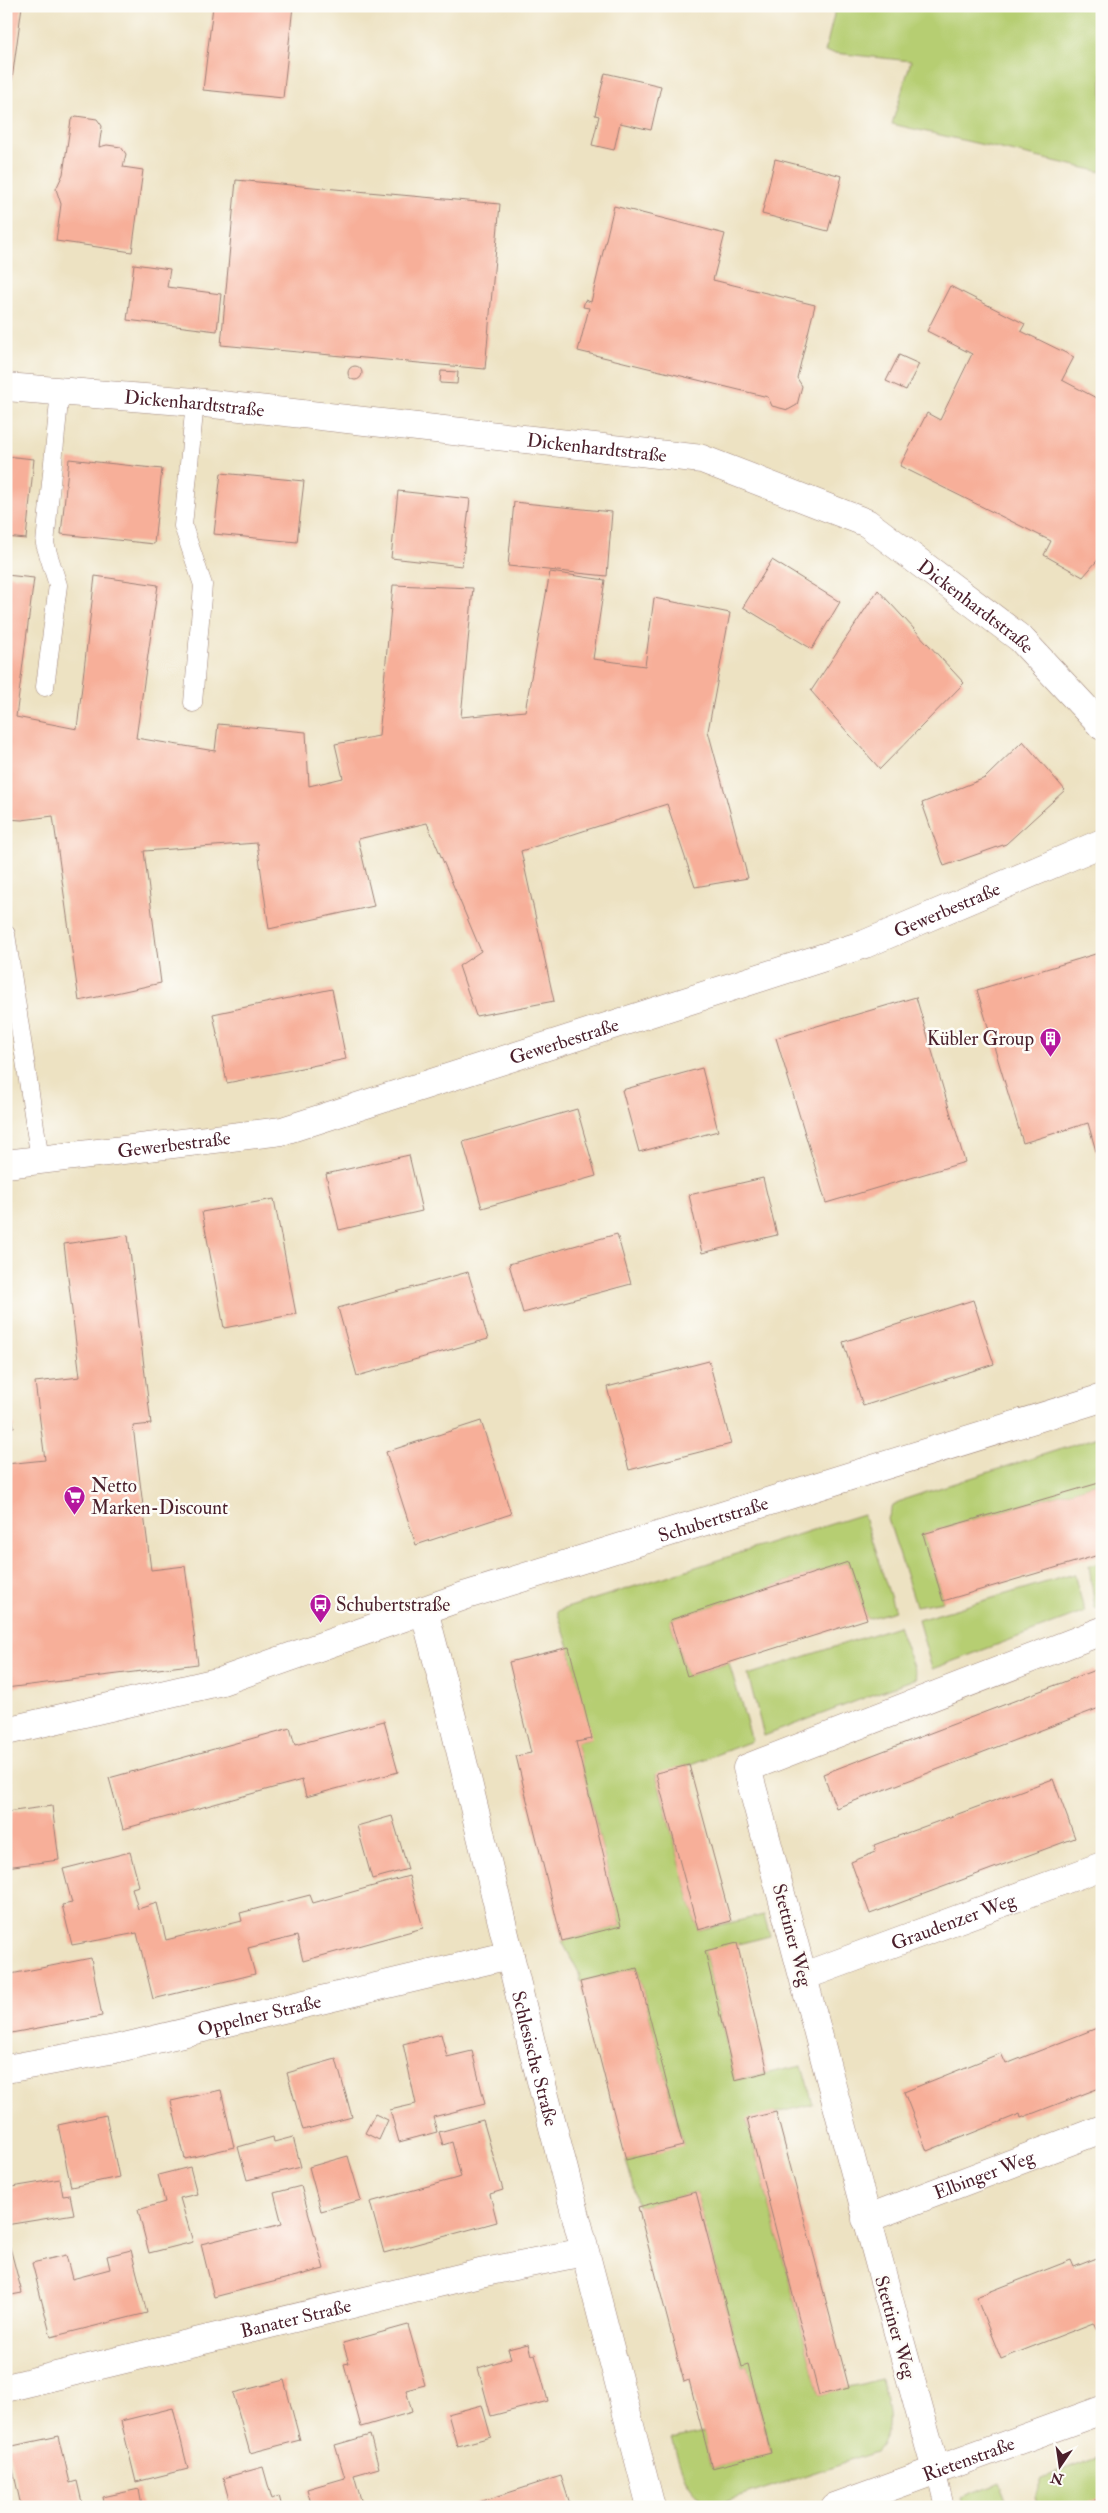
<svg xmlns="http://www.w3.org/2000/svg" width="1108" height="2513" viewBox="0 0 1108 2513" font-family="'IM FELL Double Pica',serif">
<rect width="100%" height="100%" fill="#fdfcf7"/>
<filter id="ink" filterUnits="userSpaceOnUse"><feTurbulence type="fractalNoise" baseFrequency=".02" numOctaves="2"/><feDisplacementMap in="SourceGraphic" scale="10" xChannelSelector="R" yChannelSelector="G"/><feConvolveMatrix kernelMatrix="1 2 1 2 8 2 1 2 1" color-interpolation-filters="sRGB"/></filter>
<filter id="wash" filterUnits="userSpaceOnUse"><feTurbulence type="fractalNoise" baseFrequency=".0096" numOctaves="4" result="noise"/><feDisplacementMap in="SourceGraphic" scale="20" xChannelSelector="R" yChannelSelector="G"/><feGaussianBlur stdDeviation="1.12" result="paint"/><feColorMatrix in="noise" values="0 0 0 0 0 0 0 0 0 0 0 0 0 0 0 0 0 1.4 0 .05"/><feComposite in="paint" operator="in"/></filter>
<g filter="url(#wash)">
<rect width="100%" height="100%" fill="#ede2c2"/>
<path fill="#b6ce72" stroke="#80764e" d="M836 6H1102V172L892 124 911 61 825 52Z
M1102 1436V1485L1099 1483 923 1534 943 1601 916 1606 888 1519 893 1505 908 1498Z
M863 1514 895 1611 867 1619 848 1562 670 1620 687 1676 729 1663 752 1741 689 1765 656 1774 698 1930 764 1915 770 1936 705 1952 735 2080 802 2066 813 2104 747 2120 819 2395 881 2379C887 2405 896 2431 876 2452L719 2504C686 2500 681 2466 672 2439L703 2432 712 2468 771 2452 748 2365 742 2366 696 2192 638 2207 626 2160 683 2145 637 1968 580 1982 579 1973 562 1941 621 1926 576 1742 591 1739 569 1647 557 1611Z
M1102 1562V1606L1095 1609 1089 1566Z
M1074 1574 1085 1612 932 1669 918 1620Z
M898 1626 917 1678 764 1736 748 1675Z
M1102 2456V2507L1098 2500 1070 2507H1038L1035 2496 1042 2478Z
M999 2482 1009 2507H965L962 2497Z"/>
<g id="blocks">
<path fill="#f7af99" d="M6 6H22L7 116 6 115Z
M213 6H293L283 98 203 90Z
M605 73 661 86 651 130 620 123 614 150 592 145 599 116 595 115Z
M76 116 97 119 102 126 99 147 107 145 121 147 126 154 123 167 143 170 132 252 56 241 61 204 56 189 63 174 71 120Z
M775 159 842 176 828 231 762 214Z
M236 180 500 204 485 369 221 345Z
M614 206 725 234 713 280 815 305 797 378 802 386 797 405 788 410 772 406 768 397 578 351 589 308 583 307 585 300 591 302Z
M134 264 170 269 167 287 221 294 217 331 127 320Z
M950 286 1025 324 1021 331 1074 357 1062 380 1102 401V555L1083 577 1044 555 1051 541 900 466 927 413 940 420 972 354 927 331Z
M899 355 919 364 906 390 886 381Z
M348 373a7 7 0 1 1 14 0a7 7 0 1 1-14 0Z
M441 371 458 372 457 384 440 383Z
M6 456 34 459 26 539 6 537Z
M69 459 162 469 154 544 61 534Z
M221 473 304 481 297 542 214 534Z
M398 491 470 499 462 566 391 558Z
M514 502 612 512 607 576 508 566Z
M772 560 840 602 812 649 743 607Z
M550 572 605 580 593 659 645 666 654 598 730 613 708 731 748 878 695 887 667 804 521 851 554 1001 476 1016 459 966 481 951 427 823 358 839 374 906 269 929 257 843 144 851 161 983 79 1001 53 816 22 820 6 819V575L34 578 16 717 77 729 95 576 158 585 136 738 215 751 218 724 306 732 309 786 343 778 335 744 379 736 393 585 473 588 461 717 525 711Z
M878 590 964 683 880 769 811 691Z
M1023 741 1065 790 1006 844 944 866 922 803 985 778Z
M1102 952V1169H1101L1088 1123 1023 1143 977 990Z
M332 989 346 1059 227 1083 213 1014Z
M916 997 965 1162 826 1203 776 1038Z
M702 1068 718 1131 639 1152 622 1090Z
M577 1109 596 1176 482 1208 463 1142Z
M409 1155 422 1211 339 1230 326 1174Z
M763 1178 777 1235 702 1253 689 1195Z
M274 1199 296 1314 224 1328 202 1212Z
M617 1234 631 1284 523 1313 509 1264Z
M128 1235 151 1424 133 1426 151 1570 185 1566 198 1664 6 1688V1464L45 1460 35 1382 80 1377 64 1244Z
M468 1272 488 1339 357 1376 338 1308Z
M973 1300 994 1364 863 1406 843 1342Z
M709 1361 731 1444 629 1470 607 1387Z
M6 1379 14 1427 6 1428Z
M481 1421 511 1514 416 1545 386 1452Z
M1099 1483 1102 1485V1554L943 1601 923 1534Z
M848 1562 867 1619 687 1676 670 1620Z
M569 1647 592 1739 576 1742 621 1926 562 1941 516 1756 531 1753 509 1662Z
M1095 1670 1102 1688V1707L836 1808 823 1774Z
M384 1721 398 1772 306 1797 302 1780 123 1829 109 1778 290 1728 295 1745Z
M689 1765 731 1921 698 1930 656 1773Z
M1053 1779 1075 1838 870 1914 851 1862 876 1852 874 1845Z
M52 1806 59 1860 6 1867V1812Z
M392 1816 408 1869 372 1879 357 1826Z
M130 1852 139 1886 132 1888 138 1909 157 1903 166 1940 242 1921 240 1913 310 1895 313 1903 409 1876 423 1928 303 1961 297 1936 248 1948 255 1974 153 1999 137 1933 72 1945 62 1905 72 1903 63 1869Z
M737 1943 768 2072 735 2080 705 1951Z
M91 1958 102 2016 6 2034V1975Z
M637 1968 683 2146 626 2160 580 1982Z
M1102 2026V2087L1021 2118 1020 2114 927 2151 904 2092 1001 2053 1006 2064Z
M441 2034 447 2057 472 2051 485 2104 433 2117 437 2132 399 2142 390 2110 416 2104 403 2044Z
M336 2059 352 2117 303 2130 287 2073Z
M221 2090 234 2147 185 2159 171 2101Z
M776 2112 849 2388 819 2395 747 2119Z
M375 2114 388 2120 379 2140 365 2133Z
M106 2115 119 2177 71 2187 58 2125Z
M483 2120 503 2190 490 2194 497 2222 384 2253 370 2202 461 2177 452 2142 443 2145 439 2132Z
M273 2137 274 2142 293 2137 301 2167 247 2180 238 2147Z
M348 2156 361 2200 321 2211 309 2167Z
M190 2167 197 2194 180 2198 193 2242 149 2253 138 2210 165 2202 158 2175Z
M60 2179 63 2196 70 2195 74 2214 6 2225V2188Z
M301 2186 324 2269 214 2297 201 2244 282 2224 274 2193Z
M696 2192 742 2367 748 2365 771 2453 712 2468 689 2380 684 2382 638 2207Z
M6 2232 22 2293 6 2296Z
M131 2250 147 2313 51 2337 32 2263 66 2255 72 2279 110 2269 107 2256Z
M1102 2256V2329L1097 2331 1093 2323 1001 2359 976 2297 1071 2260 1074 2267Z
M408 2325 425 2385 406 2390 412 2412 361 2427 344 2364 349 2363 343 2343Z
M528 2344 531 2355 535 2354 548 2401 491 2416 478 2368 511 2358 508 2349Z
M284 2380 300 2440 250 2453 233 2393Z
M482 2405 491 2437 457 2446 448 2414Z
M173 2408 188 2469 136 2482 121 2421Z
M370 2435 379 2468 354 2475 363 2507H312L307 2489 345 2478 335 2445Z
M59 2436 70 2483 77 2481 83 2507 21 2506 8 2447Z
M263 2467 272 2499 279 2496 282 2507H231L223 2478Z
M561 2476 571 2507H467V2506Z
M139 2489 142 2507H105L103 2497Z
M1098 2499 1100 2507H1073V2506Z"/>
</g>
</g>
<g filter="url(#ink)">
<use href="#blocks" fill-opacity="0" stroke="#9c8076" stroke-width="1"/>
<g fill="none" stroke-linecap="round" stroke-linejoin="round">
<defs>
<path id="lane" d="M45 687 58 585 45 544 60 391
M193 703 203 585 183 526 195 402
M6 934 40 1160
M936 2470 945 2507"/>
<g id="street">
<path id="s1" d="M6 387 195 402 702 459 867 523 1021 639 1102 726"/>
<path id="s2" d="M6 1164 282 1131 865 944 1102 843"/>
<path id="s3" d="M424 1610 455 1729 531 2042 651 2507"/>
<path id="s4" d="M6 1731 222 1681 467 1595 1102 1398"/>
<path id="s5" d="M804 1976 1102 1866"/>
<path id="s6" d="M6 2069 115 2049 510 1955"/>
<path id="s7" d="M866 2219 1102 2129"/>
<path id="s8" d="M6 2388 480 2273 584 2252"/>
<path d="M936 2470C870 2237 811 2002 747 1768L1102 1631"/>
<path id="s9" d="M835 2507 1102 2410"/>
</g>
</defs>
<use href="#lane" stroke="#9c8076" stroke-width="19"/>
<use href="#street" stroke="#9c8076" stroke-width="29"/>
<use href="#lane" stroke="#fff" stroke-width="18"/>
<use href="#street" stroke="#fff" stroke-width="28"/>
</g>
</g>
<defs>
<symbol id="building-pin" viewBox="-11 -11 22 30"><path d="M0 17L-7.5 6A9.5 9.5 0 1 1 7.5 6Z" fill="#b5179e" stroke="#fdfcf7"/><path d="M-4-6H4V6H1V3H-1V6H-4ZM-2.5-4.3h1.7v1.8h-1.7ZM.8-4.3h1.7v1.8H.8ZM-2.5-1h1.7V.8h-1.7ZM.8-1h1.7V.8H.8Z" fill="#fff"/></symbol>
<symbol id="supermarket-pin" viewBox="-11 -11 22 30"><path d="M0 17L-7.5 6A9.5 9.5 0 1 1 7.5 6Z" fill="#b5179e" stroke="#fdfcf7"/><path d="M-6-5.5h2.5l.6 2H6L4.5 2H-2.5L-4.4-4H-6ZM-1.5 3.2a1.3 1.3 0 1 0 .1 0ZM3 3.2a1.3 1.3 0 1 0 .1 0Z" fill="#fff"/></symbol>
<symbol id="bus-pin" viewBox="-11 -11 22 30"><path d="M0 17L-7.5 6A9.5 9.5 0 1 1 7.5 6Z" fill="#b5179e" stroke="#fdfcf7"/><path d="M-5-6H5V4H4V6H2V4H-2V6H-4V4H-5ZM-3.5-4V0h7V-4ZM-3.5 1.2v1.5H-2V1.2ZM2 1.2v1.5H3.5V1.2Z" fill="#fff"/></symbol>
</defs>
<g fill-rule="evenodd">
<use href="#building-pin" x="1038" y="1026" width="25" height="34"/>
<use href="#supermarket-pin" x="62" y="1484" width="25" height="34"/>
<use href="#bus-pin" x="308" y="1592" width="25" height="34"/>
</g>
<g text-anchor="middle" stroke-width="5" stroke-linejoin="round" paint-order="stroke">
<g font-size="19" fill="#4a1f2b" stroke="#fdfcf7">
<text dy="7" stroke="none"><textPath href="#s1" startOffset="189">Dickenhardtstraße</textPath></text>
<text dy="7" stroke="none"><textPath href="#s1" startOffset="594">Dickenhardtstraße</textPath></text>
<text dy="7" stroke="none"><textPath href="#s1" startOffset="1014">Dickenhardtstraße</textPath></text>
<text dy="7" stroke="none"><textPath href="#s2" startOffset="979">Gewerbestraße</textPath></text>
<text dy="7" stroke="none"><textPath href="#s2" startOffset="574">Gewerbestraße</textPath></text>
<text dy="7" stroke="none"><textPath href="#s2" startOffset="169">Gewerbestraße</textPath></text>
<text dy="7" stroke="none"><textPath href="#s4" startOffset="739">Schubertstraße</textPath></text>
<text dy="7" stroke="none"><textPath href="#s5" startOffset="159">Graudenzer Weg</textPath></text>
<text transform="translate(793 1935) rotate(75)" y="7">Stettiner Weg</text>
<text dy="7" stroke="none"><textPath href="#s6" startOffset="259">Oppelner Straße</textPath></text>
<text dy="7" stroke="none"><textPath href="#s3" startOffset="462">Schlesische Straße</textPath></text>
<text dy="7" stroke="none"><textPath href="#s7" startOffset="126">Elbinger Weg</textPath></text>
<text dy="7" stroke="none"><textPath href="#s8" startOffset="298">Banater Straße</textPath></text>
<text transform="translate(896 2327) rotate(74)" y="7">Stettiner Weg</text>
<text dy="7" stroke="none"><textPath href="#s9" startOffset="142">Rietenstraße</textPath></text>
</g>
<g font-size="19" fill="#4a1f2b" stroke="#fdfcf7" text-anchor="start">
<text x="1034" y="1045" text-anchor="end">Kübler Group</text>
<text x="91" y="1492">Netto<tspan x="91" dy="22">Marken-Discount</tspan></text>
<text x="336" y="1611">Schubertstraße</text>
</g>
</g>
<rect width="1108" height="2513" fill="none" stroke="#fdfcf7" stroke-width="25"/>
<g transform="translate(1060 2466) rotate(193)" stroke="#fdfcf7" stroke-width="4" paint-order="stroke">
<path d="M0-4L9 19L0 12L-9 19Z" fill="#4a1f2b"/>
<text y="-8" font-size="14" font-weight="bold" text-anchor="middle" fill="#4a1f2b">N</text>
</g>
</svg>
